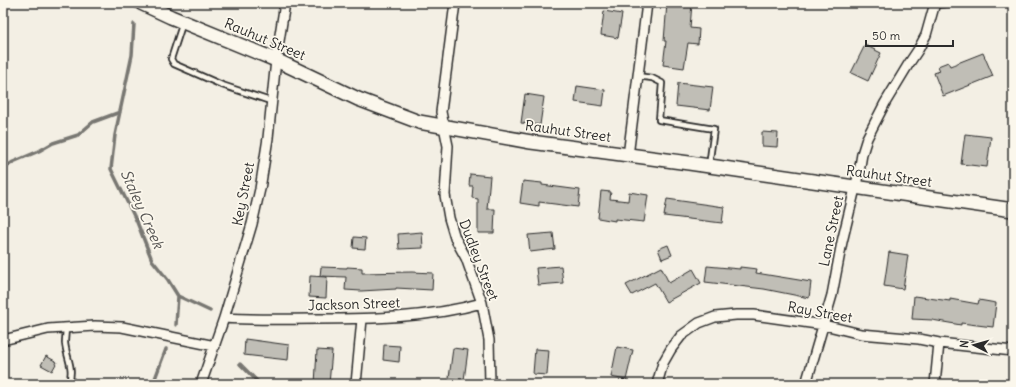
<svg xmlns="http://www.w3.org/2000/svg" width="1016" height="387" viewBox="0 0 1016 387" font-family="Delius,sans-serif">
<rect width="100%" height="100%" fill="#f3efe4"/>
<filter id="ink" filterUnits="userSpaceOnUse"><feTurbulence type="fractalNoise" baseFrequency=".025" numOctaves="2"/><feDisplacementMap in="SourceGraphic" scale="8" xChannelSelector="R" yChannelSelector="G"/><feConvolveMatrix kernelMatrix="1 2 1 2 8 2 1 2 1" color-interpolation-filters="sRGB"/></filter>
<g filter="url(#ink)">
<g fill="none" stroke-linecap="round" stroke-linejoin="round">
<path stroke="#787772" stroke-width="3.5" d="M134 24 132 55 115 135 111 169 137 222 152 260 168 280 178 296 176 325
M3 169 13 162 39 151 53 143 78 135 93 122 120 112
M178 296 210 311
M240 364 260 384
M153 384 166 349"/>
</g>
<path fill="#c0beb6" stroke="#2b2b2b" d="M667 3H692L690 28 699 29 698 44 688 43 684 68 663 65 666 41H664Z
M604 11 622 14 618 38 601 35Z
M865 45 881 53 868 81 851 73Z
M983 53 993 76 943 96 934 73 940 71 938 66 948 62 950 66Z
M678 83 713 87 710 110 676 106Z
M577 86 605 90 603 106 575 102Z
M525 94 544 97 540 125 521 123Z
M762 132 778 133 777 147 762 146Z
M965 134 991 137 987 167 961 164Z
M470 174 490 176 487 209H495L494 233H478V199L472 198 473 186H469Z
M523 181 542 183V185L580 190 578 207 539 202V206L520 203Z
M601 191 611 192 610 199 628 201 629 192 648 195 644 222 615 219V221L598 218Z
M667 199 724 207 722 223 664 216Z
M422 232 423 248 399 249 398 234Z
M553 233 555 249 530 252 528 235Z
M354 237 366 238 365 249 353 248Z
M668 245 672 255 662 259 658 249Z
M889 252 908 255 903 289 884 286Z
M561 266 563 283 538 285 536 268Z
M707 266 740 269V267L757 269 756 273 811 282 809 298 764 289 705 282Z
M321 267 347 268V267L362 268V273L412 272 433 273 432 290 396 288V289L361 291 345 290 346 277 320 276Z
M661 267 669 283 693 269 701 283 666 302 655 283 632 295 626 285Z
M310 276 327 277 326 298 309 297Z
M914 296 950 301V299L978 304 979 300 996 303 993 327 961 323V325L932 320 912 319Z
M245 339 289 345 288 360 244 355Z
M384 345 400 346 399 362 383 360Z
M617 347 633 350 626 380 611 377Z
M453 348 468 350 464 380 449 378Z
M535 349 549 350 547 375 533 374Z
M317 350 332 351 329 384H315Z
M46 356 57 362 52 371 41 365Z"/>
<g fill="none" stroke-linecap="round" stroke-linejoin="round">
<defs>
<path id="service" d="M934 5 962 3
M183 22 171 59 174 64 222 85 273 102
M637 76 652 78 662 83 659 120 714 129 709 166
M66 327C66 332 65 338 65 343 67 360 74 366 69 384"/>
<path id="minor" d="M455 3 441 112 448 146 445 195 449 218 455 238 466 258 482 303 489 340 490 384
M628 156 647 3
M224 318C255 320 285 319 316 319 372 319 428 318 482 303
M3 340 48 329 95 326 122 327 215 346
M201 384 224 318 252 224 260 189 268 138 276 60 285 3
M356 384 362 319
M657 384 663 363 671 349 681 336 699 323 715 317 736 315H754L824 325 861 334 919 339 939 343 1013 351
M806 384 832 295 842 242 859 172 862 154 867 138 885 103 908 65 918 50 926 35 935 3
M935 384 939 343"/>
<path id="secondary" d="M141 3 171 17 276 60 358 99 419 122 531 142 689 163 1013 210"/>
</defs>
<use href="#service" stroke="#2b2b2b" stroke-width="8"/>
<use href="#minor" stroke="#2b2b2b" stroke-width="12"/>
<use href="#secondary" stroke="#2b2b2b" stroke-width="16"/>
<use href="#service" stroke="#fbf7ec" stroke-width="4.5"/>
<use href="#minor" stroke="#fbf7ec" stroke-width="9"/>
<use href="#secondary" stroke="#fbf7ec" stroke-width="13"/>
</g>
</g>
<g text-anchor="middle" stroke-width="3.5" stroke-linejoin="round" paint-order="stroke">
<g font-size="14" fill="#2b2b2b" stroke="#fbf7ec">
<text transform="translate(265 39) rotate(23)" y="5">Rauhut Street</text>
<text transform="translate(568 131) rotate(8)" y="5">Rauhut Street</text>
<text transform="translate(889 176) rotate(8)" y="5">Rauhut Street</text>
<text transform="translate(243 194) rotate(-79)" y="5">Key Street</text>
<text transform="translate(831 231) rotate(-78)" y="5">Lane Street</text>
<text transform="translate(479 260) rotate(69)" y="5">Dudley Street</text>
<text transform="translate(354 304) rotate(-2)" y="5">Jackson Street</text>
<text transform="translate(820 312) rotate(10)" y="5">Ray Street</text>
</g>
<g font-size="15" font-style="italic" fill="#585755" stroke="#fbf7ec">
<text transform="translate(142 209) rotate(66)" y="5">Staley Creek</text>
</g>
</g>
<rect width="1016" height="387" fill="none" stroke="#fbf7ec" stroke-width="16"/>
<rect x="8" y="8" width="1000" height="371" fill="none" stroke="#2b2b2b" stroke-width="1.5" filter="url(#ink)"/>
<g transform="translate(974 345) rotate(276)" stroke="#fbf7ec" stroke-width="3" paint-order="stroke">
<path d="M0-3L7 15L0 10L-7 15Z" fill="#2b2b2b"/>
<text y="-6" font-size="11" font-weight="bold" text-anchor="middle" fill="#2b2b2b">N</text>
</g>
<path d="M866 40v6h87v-6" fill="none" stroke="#2b2b2b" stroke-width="2"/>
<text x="872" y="40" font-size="12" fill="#2b2b2b" stroke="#fbf7ec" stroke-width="3" paint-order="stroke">50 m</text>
</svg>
